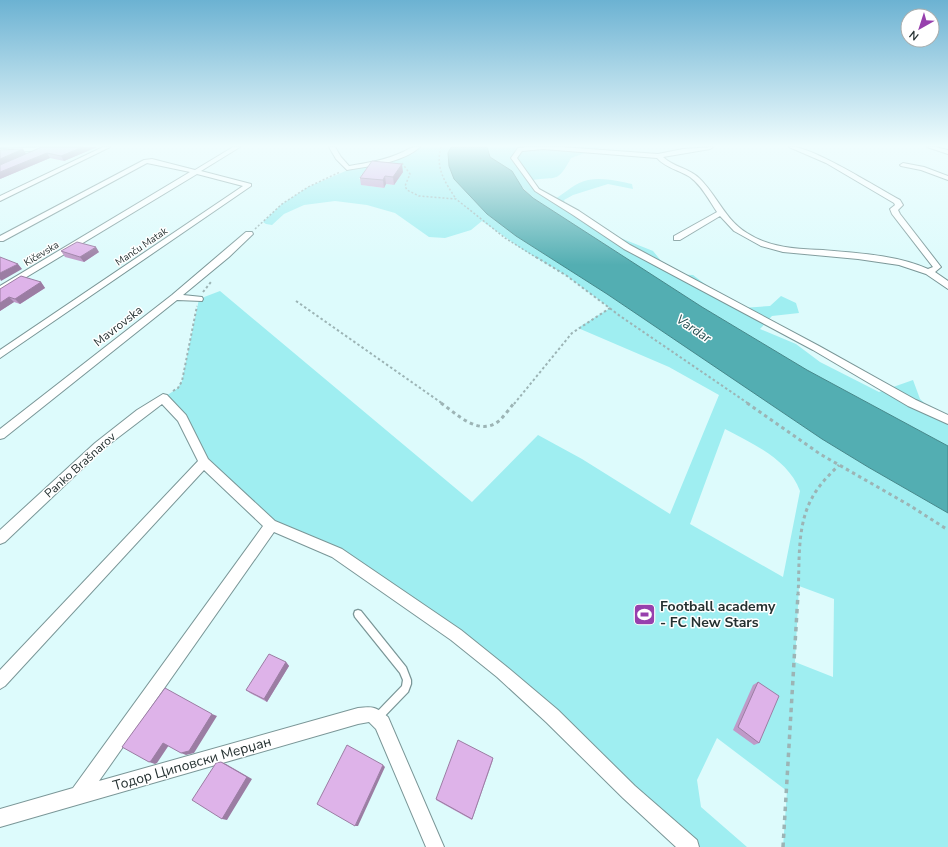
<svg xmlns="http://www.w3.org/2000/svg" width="948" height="847" viewBox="0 0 948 847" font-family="'Nunito Sans',sans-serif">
<rect width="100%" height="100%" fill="#ddfbfc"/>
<path fill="#9feef1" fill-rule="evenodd" d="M417 147H451L448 153 487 214 516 236 607 294 822 439 868 467 948 513V847H783L787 791 717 738 697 780 701 807 747 847H690L552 716 366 572 270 525 204 462 163 398 178 388 182 381 199 299 220 291 472 502 538 435 582 459 670 514 719 395 669 367 578 328 610 308 567 276 522 249 482 221 471 230 445 238 429 237 395 213 367 205 335 201 304 205 284 214 272 225 266 224 263 222 282 204 308 187 355 167 408 153ZM362 174H369L394 185 386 184 384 188 362 185 365 180 359 179ZM725 429C753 444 788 459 800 491L783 577 690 524ZM799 586 834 599 833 677 795 662Z
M487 147H602L571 158C557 184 557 176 532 180L544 193 555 199C565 193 576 182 588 180 602 177 619 181 632 184L633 189 608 184 573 195 564 200 568 212 613 235 653 251 672 274 693 275 723 298 742 308 770 306 781 296 796 303 799 313 772 316 760 329 796 344 820 362 879 392 913 380 920 399 948 425V446L807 370 702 307 533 198 498 162 490 157Z"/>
<path fill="#53aeb2" stroke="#45888b" d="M451 147H487L490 157 512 171 523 189 533 198 702 307 807 370 948 446V513L868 467 822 439 607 294 516 236 487 214 454 179 449 166 448 153Z"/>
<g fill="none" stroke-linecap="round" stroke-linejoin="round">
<defs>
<path id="lane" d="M358 610 361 611 406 667 411 680V684L408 692 380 721 377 722 374 721 373 718 374 715 402 686 403 680 400 673 355 617 354 614 355 611Z"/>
<path id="street" d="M43 147 46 149 45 150 0 153V149Z
M103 147H110L0 201V196Z
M233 147H240L201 171 251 184V186L0 358V350L243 186 197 174 0 293V286L190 172 147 163 3 241H0V236L144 160 152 159 195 170Z
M329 147H335L341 157 349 166C367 163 386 160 403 152 409 149 413 146 420 147 402 163 370 166 347 170L336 159Z
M527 147H561L658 154 683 149 713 147 710 149 663 157C673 167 689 168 699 178 717 195 725 220 747 233 770 248 796 249 823 250 857 253 897 255 928 269L933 267 892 214 890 209 895 205 894 203 826 163 789 147C809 144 879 189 900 200L903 205 898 210 900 214 941 267 935 272 948 281V289L926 274 899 265 858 259 783 252 761 246 734 231 720 216 680 240H674V236L717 212C709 200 702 186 690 177 679 170 666 168 657 158L543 149 522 151 517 158 539 189 579 211 630 245 819 346 916 400 948 415V424L908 406 813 350 624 249 573 215 535 191 511 158 518 148Z
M927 147H935L948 150V154Z
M903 163 924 167 948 176V180L921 170 901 166 900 165Z
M246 232H252L253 234 229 257 183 295 202 297 203 299 202 301 177 300 4 438 0 439V429L172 295Z
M163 394 167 395 186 415 208 459 275 521 342 549 461 630 507 667 558 710 635 786 697 840 699 847H676L623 798 546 722 497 677 451 640 332 557 274 532 99 781 358 708C374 706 376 707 388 717L444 847H426L376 729 369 722 358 724 0 827V809L73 788 263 526 204 470 5 686 0 689V670L198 461 178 421 162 404 103 449 5 542 0 544V530L95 443 137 410Z"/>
</defs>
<use href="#lane" stroke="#7a9697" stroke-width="2.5"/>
<use href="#street" stroke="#7a9697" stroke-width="2"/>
<path stroke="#9cb4b5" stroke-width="1.5" stroke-dasharray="2 2" stroke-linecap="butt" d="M441 147C435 168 445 182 456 199
M402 163 410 174 405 186 407 190 419 196 456 199 505 238 537 258
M255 229 282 204 308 187 340 172"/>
<path stroke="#9cb4b5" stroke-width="2" stroke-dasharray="2.5 2.5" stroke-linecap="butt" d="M536 257 567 276 620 316 749 404
M203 292 211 282
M296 301 443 404
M173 391 178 388 182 381 197 306
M514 404 572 333 610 308"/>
<path stroke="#9cb4b5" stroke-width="3" stroke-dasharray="3.5 3.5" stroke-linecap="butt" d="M441 403C457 414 480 438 500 420 505 415 510 408 514 403
M747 403 820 454 909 505 948 530
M798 595C800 564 796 527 812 498 818 486 829 475 839 465"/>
<path stroke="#9cb4b5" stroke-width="3.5" stroke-dasharray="4.5 4.5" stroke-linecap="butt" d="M783 847 798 594"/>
<use href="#lane" fill="#fff" fill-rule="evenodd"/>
<use href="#street" fill="#fff" fill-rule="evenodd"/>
</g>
<path fill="#bf9ac8" d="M0 147H97L64 161 50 158 0 179 23 149 26 154 40 147 0 148Z
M403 172 394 185 386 184 384 188 361 185 360 178Z
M61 251 99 252 84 262 65 257Z
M41 282 45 288 20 304 14 302 0 311V289Z
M286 662 289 666 267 702 250 693 246 690Z
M758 682 759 743 754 745 733 730 753 685Z
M493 760 472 820 436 800V799Z"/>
<path fill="#9b7da3" d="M83 147H97L64 161 61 156Z
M23 149 26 154 0 165V159Z
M47 153 50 158 0 179V172Z
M402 164 403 172 394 185 393 177Z
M385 176 386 184 384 188 383 180Z
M96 247 99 252 84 262 80 257Z
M18 264 22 269 1 281 0 279V273Z
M41 282 45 288 20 304 15 299Z
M9 297 14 302 0 311V303Z
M286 662 289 666 267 702 264 699Z
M212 714 217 716 194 753 186 755 181 753Z
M163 743 169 745 157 763 155 764 149 762Z
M221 762 226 764 252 779 227 820 222 819Z
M383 765 385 767 358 826H355Z"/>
<path fill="#deb3e9" stroke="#9b7da3" d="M42 147H83L61 156 47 153 0 172V165Z
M23 149 0 159V150Z
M372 161 402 164 393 177 385 176 383 180 360 178Z
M77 242 96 247 80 257 61 251Z
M0 257 18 264 0 273Z
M21 276 41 282 15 299 9 297 0 303V289Z
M269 654 286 662 264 699 246 690Z
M758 682 779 696 759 743 738 727Z
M165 688 212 714 189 751 181 753 163 743 151 761 149 762 122 747Z
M458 740 493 758 472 819 436 799Z
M347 745 383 765 355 826 317 804Z
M221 762 247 777 222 819 192 800 216 763Z"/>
<linearGradient id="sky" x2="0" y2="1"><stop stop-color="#6cb2d2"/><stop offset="0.55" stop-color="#f0fdfe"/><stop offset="1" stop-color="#f0fdfe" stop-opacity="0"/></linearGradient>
<rect width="948" height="265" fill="url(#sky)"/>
<defs>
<symbol id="stadium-square" viewBox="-11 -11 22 22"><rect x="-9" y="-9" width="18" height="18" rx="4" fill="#9740ad" stroke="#fff"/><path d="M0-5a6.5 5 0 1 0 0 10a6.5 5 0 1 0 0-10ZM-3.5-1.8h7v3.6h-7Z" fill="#fff"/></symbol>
</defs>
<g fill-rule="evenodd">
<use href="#stadium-square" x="632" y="602" width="25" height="25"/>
</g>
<g text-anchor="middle" stroke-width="3" stroke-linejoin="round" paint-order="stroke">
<g font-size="10" fill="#253131" stroke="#fff">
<text transform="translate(141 246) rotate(-34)" y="4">Manču Matak</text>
<text transform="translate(41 253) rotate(-31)" y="4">Kičevska</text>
</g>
<g font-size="12" fill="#253131" stroke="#fff">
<text transform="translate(118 326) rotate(-38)" y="4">Mavrovska</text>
<text transform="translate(80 465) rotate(-42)" y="4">Panko Brašnarov</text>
</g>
<g font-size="13" font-style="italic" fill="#265052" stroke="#fff">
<text transform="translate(694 328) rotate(34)" y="5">Vardar</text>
</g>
<g font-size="14" font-weight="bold" fill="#253131" stroke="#fff" text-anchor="start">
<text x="660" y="611">Football academy<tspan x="660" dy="16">- FC New Stars</tspan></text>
</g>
<g font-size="14" fill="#253131" stroke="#fff">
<text transform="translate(192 763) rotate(-16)" y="5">Тодор Циповски Мерџан</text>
</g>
</g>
<g transform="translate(920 28) rotate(219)"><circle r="19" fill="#ffffff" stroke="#a8adad"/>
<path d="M0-3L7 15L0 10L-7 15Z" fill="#9740ad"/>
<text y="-6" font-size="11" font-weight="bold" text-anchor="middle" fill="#253131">N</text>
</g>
</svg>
